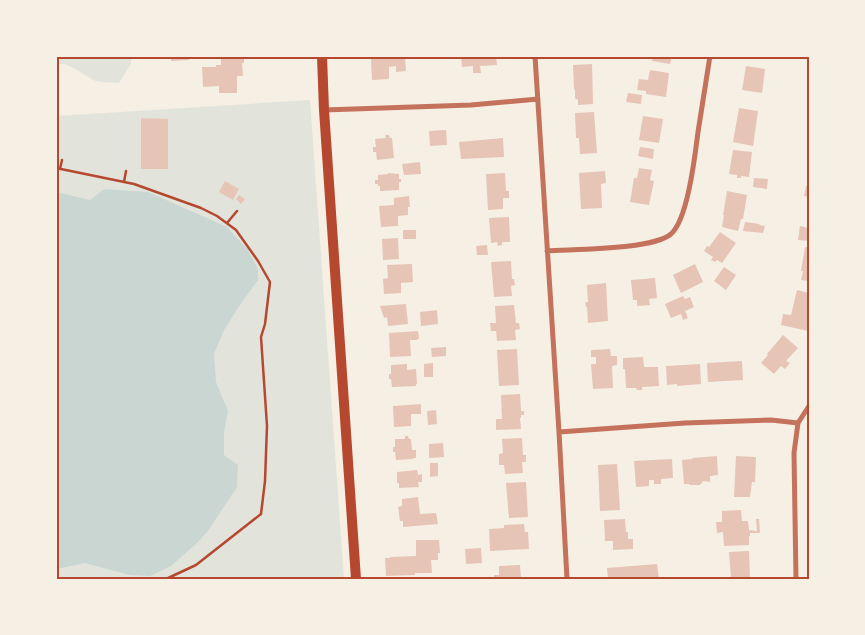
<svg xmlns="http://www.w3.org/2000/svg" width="865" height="635" viewBox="0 0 865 635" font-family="'Asap Condensed',sans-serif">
<rect width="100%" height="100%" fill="#f6efe4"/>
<path fill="#e2e4dc" d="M56 56H131V64L119 83C112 82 103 83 96 81 83 77 70 60 56 65Z
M310 100 344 579H56V116Z"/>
<path fill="#c9d6d2" d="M104 189 148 192 227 227 248 250 256 265 258 270V280L240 305 224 330 214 354 216 382 228 411 224 432V455L238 465 237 487 207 532 197 543 171 566 150 576 129 575 85 563 61 568H56V192L90 200Z"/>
<path fill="#e6c5b7" d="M171 56H188L189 60 171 61Z
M221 56H244V63H242L243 76H237V93H219V86L203 87 202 67H216V65H221Z
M461 56H496L497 65 480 66 481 73H473V66L462 67Z
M653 56H672L670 64 652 61Z
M405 57 406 71 396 72V66L389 67V79L372 80 371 59Z
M592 64 593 104 578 105V100L575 98V89L574 90 573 65Z
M746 66 765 69 762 93 742 90Z
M650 70 669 73 666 97 646 94V91L637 90 639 79 648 80Z
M628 93 642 95 641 104 626 102Z
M739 108 758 111 753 146 733 142Z
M594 112 597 153 580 154 579 138H576L575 113Z
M643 116 663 119 659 143 639 140Z
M141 118 168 119V169H141Z
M446 130 447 145 430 146 429 131Z
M385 135H389L390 138H392L394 158 377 160 376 152H373V147H376L375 139 386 138Z
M503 138 504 157 461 159 459 142Z
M640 147 654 149 653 159 638 156Z
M733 150 752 152 749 177 741 176V178H737V175L729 174Z
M420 162 421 174 404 175 402 164Z
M639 168 652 170 650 180 654 181 649 205 630 202 634 178H637Z
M605 171 606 183 601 184 602 208 581 209 579 173Z
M388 173 399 174V179H401V182H399V190L380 191V186H378V184H375V180H378V175L388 174Z
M505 173 506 191H509V198H503V209L488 210 486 174Z
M754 178 768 179 767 189 753 187Z
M225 181 239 189 233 200 219 192Z
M806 186H809V197L804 196Z
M727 191 747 195 743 219H741L738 231 722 227 724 215H723Z
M239 195 245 199 241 204 236 199Z
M409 196 410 207H408V215L398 216V226L381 227 379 206 394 205V198Z
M509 217 510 242H502V245L498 246 497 242 491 243 489 218Z
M745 222 760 224 759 225 765 226 763 233 743 231Z
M800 226 809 228V241L798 240Z
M403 230H416V239H403Z
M720 232 736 243 722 263 717 260 715 262 711 260 713 257 704 251 707 246 709 247Z
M398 238 399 259 383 260 382 239Z
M487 245 488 255H477L476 246Z
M805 247H809V281L801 280 803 271H801Z
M511 261 512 279H514L515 285 511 286 512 296 494 297 491 262Z
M412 264 413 282 401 283V293L384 294 383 279 388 278 387 265Z
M695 264 703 282 681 293 673 275Z
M724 267 736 275 726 290 714 281Z
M655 278 657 298 649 299 650 305 637 306V300H633L631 280Z
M606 283 608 321 588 323 587 307H586L585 302H588L587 285Z
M797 290 809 293V327L808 331 781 325 783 314 791 315Z
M683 296 685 299 690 297 694 307 685 311 688 318 683 320 681 314 671 318 665 304Z
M406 304 408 324 388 326 387 317 384 318 380 306Z
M514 305 516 323H519L520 329 515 330 516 340 497 341 496 331H491L490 323H496L495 306Z
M437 310 438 324 421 326 420 312Z
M418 331 419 338 417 340H410L411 356 390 357 389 333Z
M783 335 798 348 786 361 790 363 785 369 781 366 774 374 761 363 768 355 767 354Z
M446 347V356L432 357 431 348Z
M517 349 519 385 499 386 497 350Z
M610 349 611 356H617V365L612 366 613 388 593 389 591 364H596V357H591V350Z
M643 357 644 367H658L659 386 642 387V390H637L636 388H626L625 369H623V358Z
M742 361 743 380 708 382 707 363Z
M433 363V377H424V364Z
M407 364V370L416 369 417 384H416V386L392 387 391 379H389V374H391V365Z
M700 364 701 384 677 386V384L667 385 666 366Z
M520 394 521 411H524V415H521V418H520L521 429 496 430V419H502L501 395Z
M421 404V414H411V426L394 427 393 406Z
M436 410 437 424 428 425 427 411Z
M405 436H408L409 439H411L412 450H416V458H413V459L396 460 395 452H393V447H395V439H405Z
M522 438 523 455H526V462H522L523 473 505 474 504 465H499V454L503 453 502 439Z
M443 443 444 457 429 458V444Z
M717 456 718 475 710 476V482L703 481 700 485H690L689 484H684L682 460 693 459 692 458Z
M736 456 756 457 755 482H752L750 497H734Z
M672 459 673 478 661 479V484H654V480H649V486L636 487 634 461Z
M430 463H438V476L430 477Z
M617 464 620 510 600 511 598 465Z
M417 470 418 475 422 474V482H418L419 487 399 488V483H397V472Z
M526 482 528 517 509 518 506 483Z
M418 497 420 514 436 513 438 524 403 527V521H400L398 507 402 506V499Z
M741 510 742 521H748L749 530 757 531 756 519H759L760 533H750V536H749V545L724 546 723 532 717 533 716 522H722V511Z
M625 519 626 532H628V539H633V549L613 550V541H605L604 520Z
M524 524 525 532H528L529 549 490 551 489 529 504 528V525Z
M416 540H439L440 553H438V560H431L432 573H415V575L386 576 385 558H390V557L416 556Z
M481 548 482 563 466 564 465 549Z
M747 551H749L750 579H731L729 552Z
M657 564 659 579H608L607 568Z
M520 565 521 579H494V575H499V566Z"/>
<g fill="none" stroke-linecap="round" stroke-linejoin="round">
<path stroke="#b5482f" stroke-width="2.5" d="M56 168 134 184 201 208 217 216 236 230 258 261 270 282 265 324 261 337 267 426 265 481 261 514 196 565 166 579
M60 169 62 160
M124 182 126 171
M227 223 237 211"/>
<path stroke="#c5725c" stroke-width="5" d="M535 56 559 432 567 579
M324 110 471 105 538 99
M547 251C574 249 652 250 671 234 688 219 695 155 698 132 702 107 706 81 710 56
M559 432 685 423 771 420 798 423
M796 579 794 453 798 423 809 406"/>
<path stroke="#b5482f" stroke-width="10" d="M322 56 324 110 356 579"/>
</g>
<rect width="865" height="635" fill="none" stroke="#f6efe4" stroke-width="115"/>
<rect x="58" y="58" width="750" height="520" fill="none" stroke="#b5482f" stroke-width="2"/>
</svg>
